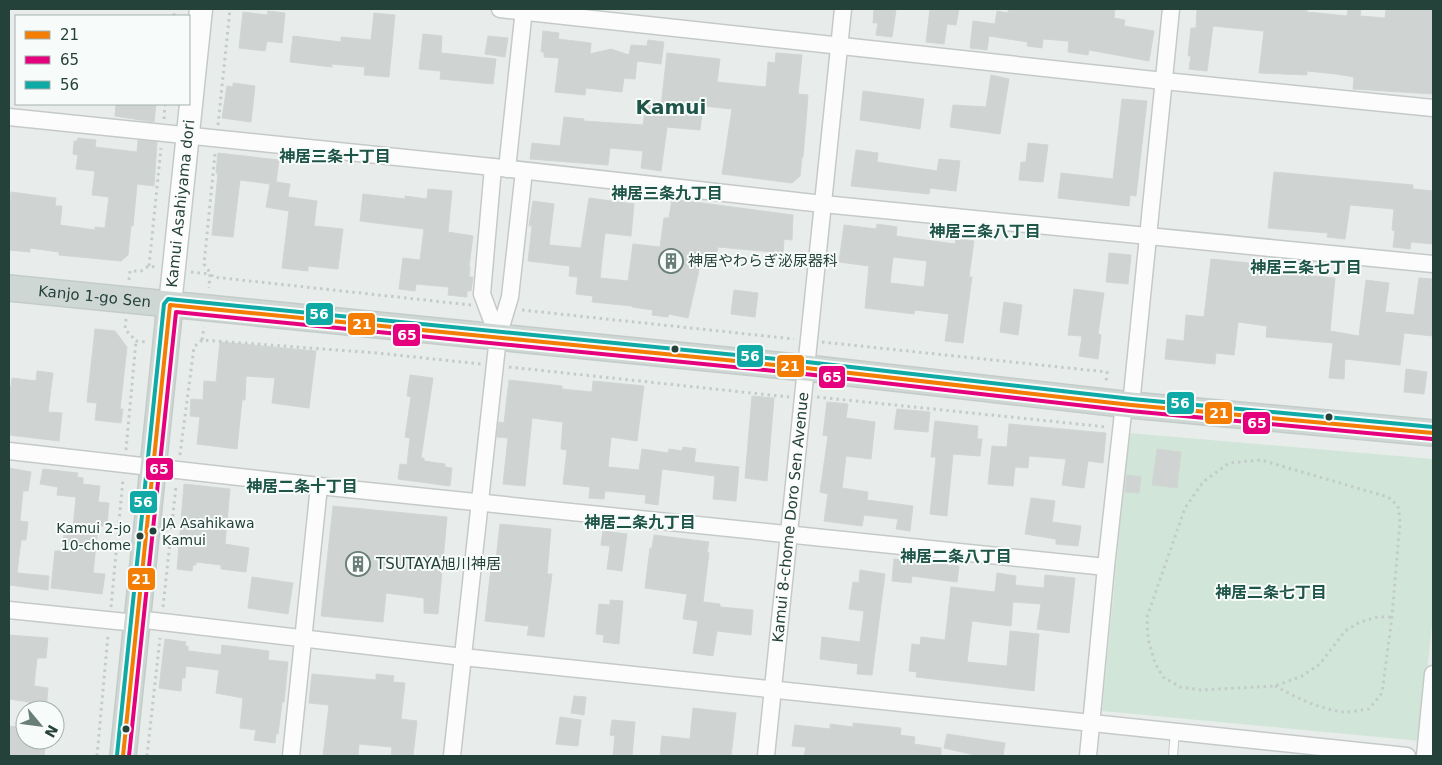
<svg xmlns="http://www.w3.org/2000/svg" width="1442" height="765" viewBox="0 0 1442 765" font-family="'DejaVu Sans','Noto Sans JP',sans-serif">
<rect width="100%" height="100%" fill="#e8edeb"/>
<path fill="#d1e6d8" d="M1129 433 1433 459V615L1420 741 1102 711Z"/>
<path fill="#cfd4d2" stroke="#d1d6d4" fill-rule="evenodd" d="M874 9 896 10 892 37 876 35 878 23H873Z
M930 9H959L956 25 947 24 944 44 926 42Z
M1008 9H1115L1114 18 1125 20 1124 26 1154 31 1149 61 1089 50 1088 55 1068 52 1069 41 1043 39 1042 48 1027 46 1028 42 1021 41 989 36 987 50 970 48 973 21 995 24 997 11 1008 13Z
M1197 9H1296L1307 10V12L1347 16 1348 9H1361L1360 16 1385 18 1386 9 1433 10V94L1353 89 1354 77 1336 74 1307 71V75L1259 73 1264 31 1213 26 1207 71 1189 69 1191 56H1188L1191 28H1196Z
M268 11 285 13 282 43 267 41 265 51 239 48 243 12 267 15Z
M374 13 395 15 389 77 364 75 365 67 332 64V67L290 62 293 36 341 42V37L371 40Z
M543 31 559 33 558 39 591 43 590 54 611 49 629 55 631 45 647 46 648 40 664 42 661 64 637 61 635 79 624 78 622 92 586 88 585 95 555 92 559 58 544 57V52H541Z
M423 34 442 36 441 53 496 59 493 84 440 79 441 71 419 69Z
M488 36 508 38 505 57 485 54Z
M667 53 720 59 717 82 766 87 768 62 775 63 776 53 802 55 798 94 808 95 806 122 803 157H802L800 176 792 183 722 174 732 109 703 106 700 130 667 127 661 171 641 168 643 151 610 148 608 165 530 159 532 143 560 146 564 117 584 119V121L643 125 646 105 661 107Z
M991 75 1009 79 1000 134 950 127 953 105 986 107Z
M233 83 255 86 251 122 222 118 227 86 233 87Z
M863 91 924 99 920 129 860 120Z
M1122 99 1147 101 1136 196 1130 195 1129 206 1058 198 1061 173 1113 179Z
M116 104H156L154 122 115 116Z
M78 138 96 140 95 147 137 152 138 140 157 142 154 186 137 184 133 226H131L128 255 121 261 59 255V252L30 248V252L9 250V211L11 192 56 198 55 206H62L60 225 95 230V227L105 228 109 197 92 195 95 171 76 169 78 155 73 154 74 141H77Z
M1028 143 1048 145 1043 182 1019 180 1021 162H1026Z
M856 150 878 153 877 162 937 171 939 159 960 161 956 191 930 188 929 194 851 186Z
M218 153 279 160 276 182 290 184 288 197 317 201 314 226 343 229 338 269 308 266V271L282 268 289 211 266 207 270 184 240 180 233 237 212 235 218 173H216Z
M1274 172 1413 185V189L1433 191V244L1411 242 1410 249 1393 247 1395 231 1392 230 1394 209 1350 205 1345 239 1327 237 1328 233 1268 228Z
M428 189 452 191 448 232 473 236 469 266 470 267 469 277H473L471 291H467V297L448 295 449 287 416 284 415 291 399 289 403 258 420 260 424 229 360 221 363 194 405 199V196L427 199Z
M589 198 634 204 631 236 605 233 600 278 628 281 633 244 660 247 664 218H669L672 199 793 215 792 240 784 239 783 253 718 247 715 260 702 257 688 318 669 314 668 317 652 315 653 310 632 307V306L592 302 593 296 576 294 578 277 569 276 570 266 528 261 532 226H529L533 201 554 204 549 245 581 248Z
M877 224 897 227 896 236 955 244 956 238 974 241 969 277H972L963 343 945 341 949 314 915 310 914 314 865 308 869 266 839 262 844 225 876 229ZM893 257 927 261 924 287 890 283Z
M1109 253 1131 255 1128 284 1106 282Z
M1211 259 1268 265 1267 272 1335 278 1330 331 1359 336 1366 280 1389 283 1385 312 1414 315 1419 278 1432 279 1431 285 1433 286V336L1404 333 1400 365 1345 359 1344 379 1329 378 1333 343 1266 337 1267 326 1238 322 1234 355 1216 353 1215 364 1165 359 1167 339 1184 341 1186 315 1204 317Z
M1074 289 1104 293 1098 334 1101 335 1098 359 1079 356 1082 336 1068 335Z
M734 290 758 293 755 317 731 314Z
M1004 302 1022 305 1018 335 1000 332Z
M95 329 115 331 127 347 120 409H123L121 423 95 420 97 403 87 402Z
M220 342 316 351 309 408 272 403 275 378 246 376 245 400H242L237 449 197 444 200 417 190 416 191 399 203 400 204 381 216 382Z
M1406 369 1427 372 1424 394 1404 392Z
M37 371 53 373 48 412 62 413 59 441 9 435V386L11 387 12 378 36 381Z
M410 375 433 378 421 458H424V461L445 464V467L452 468 450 486 398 479 400 464 407 465 410 438 405 437 411 397 407 396Z
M509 380 562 386V389L592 392 593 381 644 386 637 441 611 437 608 467 639 470 642 449 668 453 669 449 682 451 683 447 696 449 694 462 739 467 736 501 713 499 715 476 662 469 658 505 645 503 646 495 605 491 604 499 589 498 590 487 563 484 567 450 561 449 563 422 532 418 525 486 503 484 508 438 497 437 499 422 504 423Z
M752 396 774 398 767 481 745 478Z
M827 402 848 404 846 418 875 422 871 459 846 456 842 488 868 492 867 500 913 506 910 531 896 529 898 519 864 515 862 526 824 521 828 494 820 492 828 436 823 435Z
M897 409 930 412 928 432 894 429Z
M935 421 978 426 977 439H982L980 456 953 454 947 516 930 514 936 457H931Z
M1009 424 1106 433 1103 463 1088 461 1084 488 1062 485 1066 459 1029 456 1028 468 1015 467 1013 486 988 484 992 446 1007 447Z
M1157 449 1181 452 1177 488 1152 485Z
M9 468 31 472 28 491H23L20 521 28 522 26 540H21L17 573 49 576 48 590 9 585Z
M43 469 78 473 77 477 83 478V484L100 486 98 502 109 503 107 526H98L93 573 105 574 102 594 51 588 55 551H62L65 527 73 528 76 497 57 495 58 487 40 484Z
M1127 475 1141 477 1139 493 1125 492Z
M184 484 230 489 225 544 249 548 246 572 221 569V565L196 562V565H193L192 571 177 569Z
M1031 498 1055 501 1052 522 1081 526 1078 546 1056 544V539L1025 534Z
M333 506 447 517 438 614 424 613V598L386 593 383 622 321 616Z
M500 524 551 529 547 574H552L544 637 527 635 529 626 485 621 491 568 495 569Z
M603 531 627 534 622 571 607 569 610 546 601 545Z
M654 535 709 542 707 552 709 553 703 602 720 604V607L753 610 751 635 717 631 713 656 693 653 698 621 683 619 687 594 645 588 650 548H652Z
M894 559 959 566 957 582 912 576 911 583 892 581Z
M860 570 885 574 872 675 857 674 858 664 820 659 822 637 860 642 864 611 849 609 853 582 859 583Z
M997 573 1016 576 1015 585 1044 588 1045 575 1075 578 1069 633 1037 629 1041 604 1013 602 1011 626 972 621 967 662 1007 666 1010 631 1039 634 1034 691 916 677 917 672 909 671 912 644 920 645 921 637 945 640 951 587 995 592Z
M252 577 293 583 288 614 248 608Z
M610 600 623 601 619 644 603 642 604 635 596 634 599 604 610 605Z
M9 635 48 638 46 658H37L34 686 48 688 46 710H28L29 702 9 699Z
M165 639 186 642 185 646H188V651L221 655 222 645 269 651 268 660 288 662 284 702H282L278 734H276L275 743 254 740 256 730 240 728 243 698 216 693 219 670 186 666 185 678H182L181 691 159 688Z
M312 674 376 680V674L394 676 393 682 405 683 401 719 417 721 413 756H391L392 747 359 744 358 756H323L329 705 309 703Z
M574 696 586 697 584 715 571 713Z
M693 708 736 713 731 756H660L662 736 690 739Z
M560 717 581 720 578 746 556 744Z
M612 720 635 722 632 756H613L615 736 610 735Z
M853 723 901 728 900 735 915 737 914 744 941 748V756H804L806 747 792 746 795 725 830 729V724L853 727Z
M9 726 25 728V740H46L44 756H9Z
M947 734 1005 743 1003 756H979L944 748Z"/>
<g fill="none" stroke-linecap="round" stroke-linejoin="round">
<defs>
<path id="lane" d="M1173 756 1175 731"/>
<g id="street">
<path d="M500 9 1164 81 1433 108"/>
<path d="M9 117 493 167 823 204 1433 264"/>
<path d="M493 167 482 294 498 337"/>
<path d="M507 169 524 9"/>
<path d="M1131 405 1171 9"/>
<path d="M9 451 319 486 1106 567"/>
<path d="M9 610 136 623"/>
<path d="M137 619 463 657 1407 756"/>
<path d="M291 756 319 486"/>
<path d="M452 756 498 337 510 297 524 171"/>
<path id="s1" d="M766 756 843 9"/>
<path d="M1088 756 1106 567 1124 404"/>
<path d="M1425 756 1433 674"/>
</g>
<g id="secondary">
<path id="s2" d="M170 305 201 9"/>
</g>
<g id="primary">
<path id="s3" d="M9 288 806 368 1131 405 1433 433"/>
<path d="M123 756 170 305"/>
</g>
</defs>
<use href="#lane" stroke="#c5cac8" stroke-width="10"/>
<use href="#street" stroke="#c5cac8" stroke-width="19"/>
<use href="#secondary" stroke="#c3cbc8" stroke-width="25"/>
<use href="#primary" stroke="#c3ccc9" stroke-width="28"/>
<path stroke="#c3ccca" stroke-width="3" stroke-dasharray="2.5 4" stroke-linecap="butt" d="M174 16 175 9
M164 119 165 104
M218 125 230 9
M215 154 204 264 213 277 471 305
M149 266 161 148
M191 272 210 274 209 288
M129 280 130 271H141L149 266 155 267
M522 310 794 339
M126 319 125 329 136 341 146 342
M202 340 204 327
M822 342 1107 372 1106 382
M509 367 789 397
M817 397 1107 427
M126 450 136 341
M180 455 194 347 202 340 377 353 481 364
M111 607 123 479
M163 607 176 486
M1275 686C1296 697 1320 710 1345 712 1352 712 1361 710 1369 709L1382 693 1392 617 1400 522 1398 506 1388 497 1261 460 1229 463 1203 482 1185 508 1147 617 1148 639 1155 663 1163 677 1180 687 1201 690 1275 686 1302 676 1320 664 1345 631 1360 622 1378 617H1392
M97 756 108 635
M147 756 160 638"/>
<use href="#lane" stroke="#fcfcfc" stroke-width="8"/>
<use href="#street" stroke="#fcfcfc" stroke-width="16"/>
<use href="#secondary" stroke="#fcfcfc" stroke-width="22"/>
<use href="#primary" stroke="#cfd7d5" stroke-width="25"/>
<defs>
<path id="bus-1" d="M123 756 170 305 806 368 1131 405 1433 433"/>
<path id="bus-2" d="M129 756 176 312 805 374 1130 411 1432 439"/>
<path id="bus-3" d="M117 755 164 304 168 299 807 362 1132 399 1433 427"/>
</defs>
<use href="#bus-1" stroke="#f7fbf9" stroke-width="8"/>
<use href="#bus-2" stroke="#f7fbf9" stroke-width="8"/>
<use href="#bus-3" stroke="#f7fbf9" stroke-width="8"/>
<use href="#bus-1" stroke="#f47d03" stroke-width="4"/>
<use href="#bus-2" stroke="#e5007d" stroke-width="4"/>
<use href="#bus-3" stroke="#10aaa6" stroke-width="4"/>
</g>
<defs>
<symbol id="building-ring" viewBox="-11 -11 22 22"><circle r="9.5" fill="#f7fbf9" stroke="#697e78" stroke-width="1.5"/><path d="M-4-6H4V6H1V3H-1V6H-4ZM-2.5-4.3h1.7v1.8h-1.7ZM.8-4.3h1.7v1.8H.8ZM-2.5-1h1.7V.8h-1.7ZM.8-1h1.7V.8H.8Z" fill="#697e78"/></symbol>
</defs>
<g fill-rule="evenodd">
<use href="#building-ring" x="657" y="247" width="28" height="28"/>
<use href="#building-ring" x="344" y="550" width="28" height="28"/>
</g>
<g fill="#24423a" stroke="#f7fbf9" stroke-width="2">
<circle cx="675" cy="349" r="4.5"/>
<circle cx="1329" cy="417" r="4.5"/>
<circle cx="153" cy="531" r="4.5"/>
<circle cx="140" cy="536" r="4.5"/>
<circle cx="126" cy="729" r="4.5"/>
</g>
<g text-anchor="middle" stroke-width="4" stroke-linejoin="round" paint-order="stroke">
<g font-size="14" fill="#24423a" stroke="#f7fbf9" text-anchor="start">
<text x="162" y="528">JA Asahikawa<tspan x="162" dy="17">Kamui</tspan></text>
<text x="131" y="533" text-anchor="end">Kamui 2-jo<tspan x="131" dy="17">10-chome</tspan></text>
</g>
<g font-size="15" fill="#24423a" stroke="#f7fbf9">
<text dy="5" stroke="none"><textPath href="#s2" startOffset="102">Kamui Asahiyama dori</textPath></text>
<text dy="5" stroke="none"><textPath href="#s3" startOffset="86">Kanjo 1-go Sen</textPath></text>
<text dy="5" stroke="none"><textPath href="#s1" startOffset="240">Kamui 8-chome Doro Sen Avenue</textPath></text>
</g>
<g font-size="15" fill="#24423a" stroke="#f7fbf9" text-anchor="start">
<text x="688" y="266">神居やわらぎ泌尿器科</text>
<text x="376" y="569">TSUTAYA旭川神居</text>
</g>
<g font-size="16" font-weight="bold" fill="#1f5548" stroke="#f7fbf9">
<text x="335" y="162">神居三条十丁目</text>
<text x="667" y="199">神居三条九丁目</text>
<text x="985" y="237">神居三条八丁目</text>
<text x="1306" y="273">神居三条七丁目</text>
<text x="302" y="492">神居二条十丁目</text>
<text x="640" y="528">神居二条九丁目</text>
<text x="956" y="562">神居二条八丁目</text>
<text x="1271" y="598">神居二条七丁目</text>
</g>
<g font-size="20" font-weight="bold" fill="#1f5548" stroke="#f7fbf9">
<text x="671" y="114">Kamui</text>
</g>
</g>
<g stroke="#f7fbf9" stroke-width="2">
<rect x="305" y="302" width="29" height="24" rx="5" fill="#10aaa6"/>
<rect x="347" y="312" width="29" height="24" rx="5" fill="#f47d03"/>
<rect x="392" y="323" width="29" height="24" rx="5" fill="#e5007d"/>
<rect x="736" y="344" width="28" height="24" rx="5" fill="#10aaa6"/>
<rect x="776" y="354" width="29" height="24" rx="5" fill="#f47d03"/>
<rect x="818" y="365" width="28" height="24" rx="5" fill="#e5007d"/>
<rect x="1166" y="391" width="29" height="24" rx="5" fill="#10aaa6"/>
<rect x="1204" y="401" width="29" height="24" rx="5" fill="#f47d03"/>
<rect x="1242" y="411" width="29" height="24" rx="5" fill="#e5007d"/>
<rect x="145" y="457" width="29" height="24" rx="5" fill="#e5007d"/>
<rect x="129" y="490" width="29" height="24" rx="5" fill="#10aaa6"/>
<rect x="127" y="567" width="29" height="24" rx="5" fill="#f47d03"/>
</g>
<g font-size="14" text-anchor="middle" font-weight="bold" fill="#fff">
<text x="319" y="319">56</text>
<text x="362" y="329">21</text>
<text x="407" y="340">65</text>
<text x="750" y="361">56</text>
<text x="790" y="371">21</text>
<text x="832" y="382">65</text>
<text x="1180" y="408">56</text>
<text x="1219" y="418">21</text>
<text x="1257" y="428">65</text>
<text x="159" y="474">65</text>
<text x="143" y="507">56</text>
<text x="141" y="584">21</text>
</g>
<rect width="1442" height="765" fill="none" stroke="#24423a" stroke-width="20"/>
<rect x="15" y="15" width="175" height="90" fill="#f7fbf9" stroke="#a3b1ad"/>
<rect x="25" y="31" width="25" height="8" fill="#f47d03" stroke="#a3b1ad"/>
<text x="60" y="40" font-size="15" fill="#24423a">21</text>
<rect x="25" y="56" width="25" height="8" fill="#e5007d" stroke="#a3b1ad"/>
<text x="60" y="65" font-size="15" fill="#24423a">65</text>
<rect x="25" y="81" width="25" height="8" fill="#10aaa6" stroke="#a3b1ad"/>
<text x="60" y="90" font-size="15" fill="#24423a">56</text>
<g transform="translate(40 725) rotate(119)"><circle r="24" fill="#f7fbf9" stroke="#a3b1ad"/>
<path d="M0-4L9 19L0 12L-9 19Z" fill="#697e78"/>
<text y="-8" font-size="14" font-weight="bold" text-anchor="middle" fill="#24423a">N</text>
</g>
</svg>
